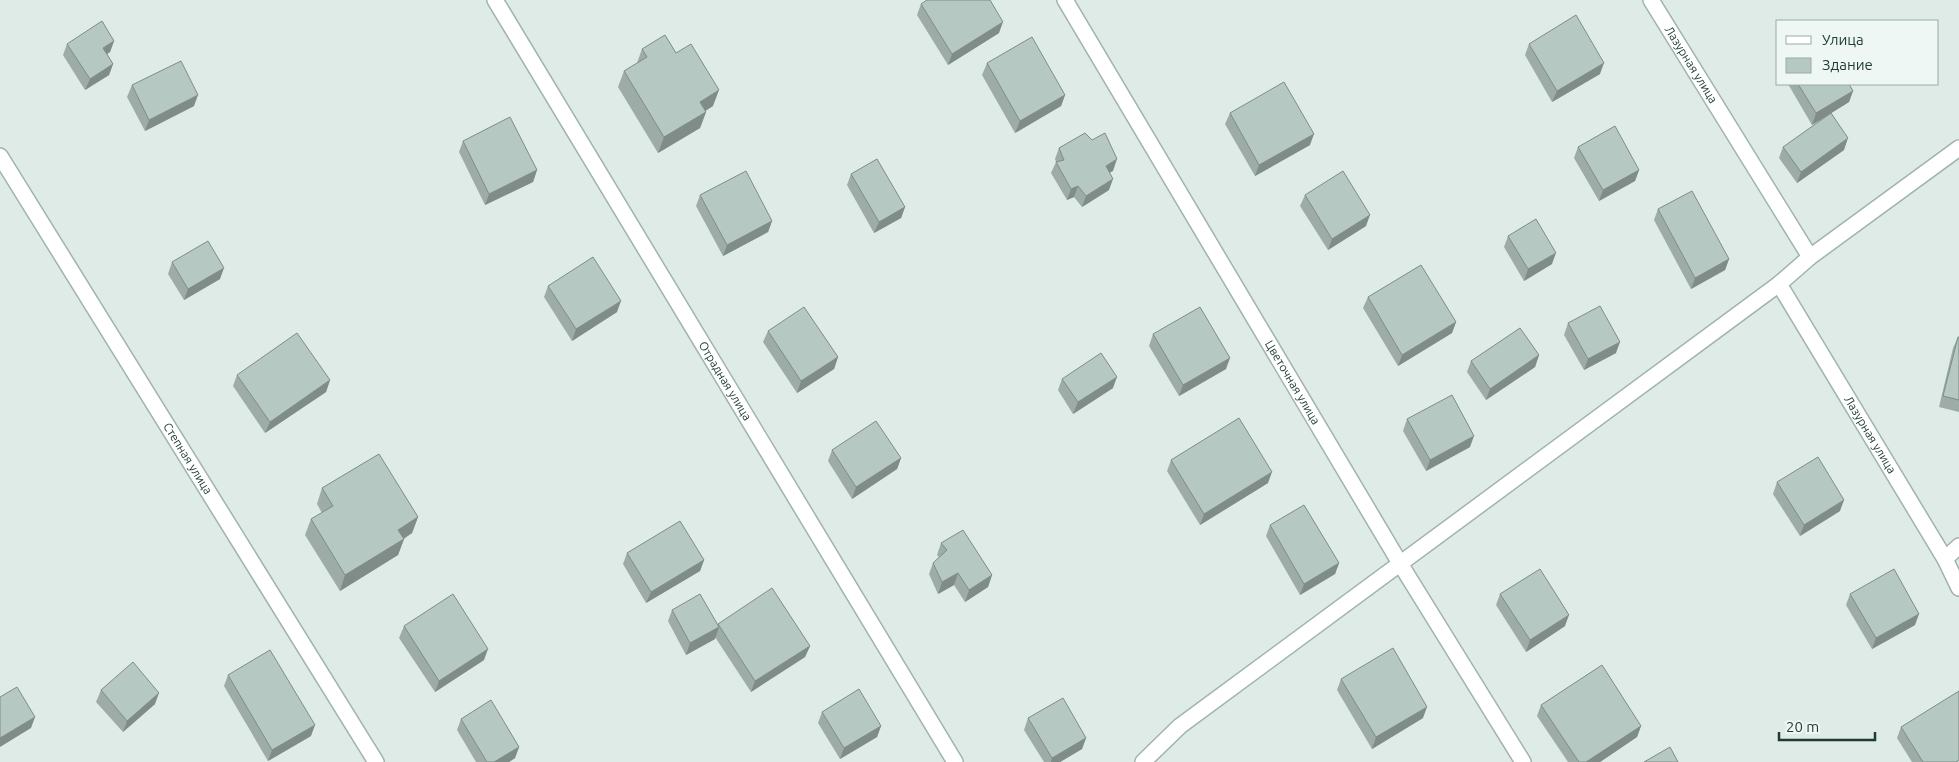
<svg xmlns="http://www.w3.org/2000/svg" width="1959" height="762" viewBox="0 0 1959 762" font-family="Ubuntu,sans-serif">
<rect width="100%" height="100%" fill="#deebe6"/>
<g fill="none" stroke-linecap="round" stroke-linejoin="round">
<defs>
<g id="minor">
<path id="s1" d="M495 0 955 762"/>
<path id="s2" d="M1065 0 1401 565 1523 762"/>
<path id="s3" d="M1651 0 1810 257"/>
<path id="s4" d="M0 156 376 762"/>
<path id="s5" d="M1779 284 1945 559 1959 588"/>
<path d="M1945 559 1959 546"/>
<path d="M1143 762 1180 726 1779 284 1810 257 1959 148"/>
</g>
</defs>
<use href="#minor" stroke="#a1b3ae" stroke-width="18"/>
<use href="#minor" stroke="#fff" stroke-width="15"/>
</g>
<path fill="#9daca7" d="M921 4 999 33 948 65 917 15Z
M114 41 110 52 107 54 113 64 109 75 85 90 63 55 67 44Z
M1529 44 1600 74 1552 102 1525 55Z
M642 49 676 53 713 106 705 111 706 112 700 128 658 153 618 87 624 71 637 63Z
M987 63 1065 95 1061 106 1015 133 982 75Z
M1788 84H1849L1853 91 1849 102 1812 125Z
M132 85 194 106 145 131 127 97Z
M1230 113 1310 145 1255 176 1225 124Z
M463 141 537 170 533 182 485 205 459 152Z
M1578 147 1639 170 1635 181 1599 201 1574 158Z
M1783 147 1844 150 1797 183 1779 158Z
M1059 148 1113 171 1110 172 1109 190 1082 207 1074 197 1067 200 1051 173 1056 162 1055 159Z
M851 174 905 207 901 218 874 233 847 185Z
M700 195 772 221 768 232 723 256 696 206Z
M1305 195 1366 226 1328 250 1300 206Z
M1658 209 1729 259 1725 270 1691 289 1654 220Z
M1508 236 1552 264 1524 281 1504 247Z
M172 262 220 279 184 300 168 274Z
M548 286 617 312 572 341 544 297Z
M1368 297 1456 322 1452 333 1398 366 1363 308Z
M1568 323 1616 353 1584 370 1564 335Z
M768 331 838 357 834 369 797 393 763 342Z
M1153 334 1226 369 1179 396 1149 346Z
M1958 337H1959V412L1939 407 1953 348Z
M1539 355 1535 367 1486 400 1467 372 1471 361Z
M237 375 330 380 326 392 265 433 233 386Z
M1062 379 1113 388 1073 414 1058 390Z
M1407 419 1470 447 1426 471 1403 431Z
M832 450 901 458 897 469 852 499 828 461Z
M1171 460 1268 483 1200 525 1167 471Z
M1777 482 1840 511 1800 536 1773 494Z
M322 488 418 517 412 533 404 539 398 555 340 591 305 535 311 519 322 513 317 504Z
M1270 525 1339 563 1335 574 1300 595 1266 536Z
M941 543 992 575 988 587 965 602 954 585 938 594 929 574 933 563 939 557 937 555Z
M627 553 704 560 700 571 646 603 623 564Z
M1500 594 1565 626 1526 652 1496 605Z
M1850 594 1915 625 1872 649 1846 605Z
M672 610 717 625 718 624 810 646 805 657 751 692 715 637V639L686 655 668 621Z
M404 626 484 660 435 692 399 638Z
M228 675 311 736 268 761 224 686Z
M1341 679 1423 718 1372 749 1337 690Z
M101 690 155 704 123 732 96 702Z
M1541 705 1641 726 1637 737 1600 762H1568L1537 716Z
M822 712 881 726 877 737 840 759 818 723Z
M1028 718 1086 738 1082 749 1060 762H1044L1024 730Z
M461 719 519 747 515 758 509 762H476L457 730Z
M1901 727 1959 762H1912L1897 738Z"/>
<path fill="#7f8c88" d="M1003 22 999 33 948 65 952 54Z
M114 41 110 52 99 59 103 48Z
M1604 63 1600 74 1552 102 1557 91Z
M113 64 109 75 85 90 90 79Z
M719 90 713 106 694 118 700 102Z
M1853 91 1849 102 1812 125 1816 113Z
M198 95 194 106 145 131 149 120Z
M1065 95 1061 106 1015 133 1020 121Z
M706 112 700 128 658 153 664 137Z
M1314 134 1310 145 1255 176 1259 165Z
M1848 138 1844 150 1797 183 1801 172Z
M1117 159 1113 171 1102 177 1106 166Z
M537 170 533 182 485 205 489 194Z
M1639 170 1635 181 1599 201 1603 190Z
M1113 179 1109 190 1082 207 1086 196Z
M1078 186 1074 197 1067 200 1071 189Z
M905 207 901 218 874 233 879 222Z
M1370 215 1366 226 1328 250 1332 239Z
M772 221 768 232 723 256 727 245Z
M1556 253 1552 264 1524 281 1528 269Z
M1729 259 1725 270 1691 289 1695 278Z
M224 268 220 279 184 300 188 289Z
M621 301 617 312 572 341 576 329Z
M1456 322 1452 333 1398 366 1402 355Z
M1620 342 1616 353 1584 370 1588 359Z
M1539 355 1535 367 1486 400 1490 389Z
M838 357 834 369 797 393 801 381Z
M1230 358 1226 369 1179 396 1183 385Z
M1117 377 1113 388 1073 414 1078 402Z
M330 380 326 392 265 433 270 422Z
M1474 436 1470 447 1426 471 1430 460Z
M901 458 897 469 852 499 856 487Z
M1272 472 1268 483 1200 525 1204 514Z
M1844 500 1840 511 1800 536 1804 525Z
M418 517 412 533 393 545 398 530Z
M404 539 398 555 340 591 345 575Z
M704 560 700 571 646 603 651 592Z
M1339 563 1335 574 1300 595 1304 584Z
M958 573 954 585 938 594 942 582Z
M992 575 988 587 965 602 969 590Z
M1919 614 1915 625 1872 649 1876 638Z
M1569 615 1565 626 1526 652 1530 640Z
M719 627 715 639 686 655 690 643Z
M810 646 805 657 751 692 755 681Z
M488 649 484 660 435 692 439 681Z
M159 693 155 704 123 732 127 721Z
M1427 707 1423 718 1372 749 1376 737Z
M35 717 31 728 0 747V738Z
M315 725 311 736 268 761 272 750Z
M881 726 877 737 840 759 844 748Z
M1641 726 1637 737 1600 762H1586Z
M1086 738 1082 749 1060 762H1051L1052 758Z
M519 747 515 758 509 762H494Z"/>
<path fill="#b6c8c2" stroke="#7f8c88" d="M927 0H990L1003 22 952 54 921 4Z
M1576 15 1604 63 1557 91 1529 44Z
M102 21 114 41 103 48 113 64 90 79 67 44Z
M665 35 676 53 691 44 719 90 700 102 706 112 664 137 624 71 647 57 642 49Z
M1032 37 1065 95 1020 121 987 63Z
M181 61 198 95 149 120 132 85Z
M1284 82 1314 134 1259 165 1230 113Z
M1798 84H1849L1853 91 1816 113Z
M1831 113 1848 138 1801 172 1783 147Z
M510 117 537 170 489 194 463 141Z
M1615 126 1639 170 1603 190 1578 147Z
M1085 133 1092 140 1105 133 1117 159 1106 166 1113 179 1086 196 1078 186 1071 189 1056 162 1064 160 1059 148Z
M877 159 905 207 879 222 851 174Z
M746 171 772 221 727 245 700 195Z
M1343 171 1370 215 1332 239 1305 195Z
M1692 191 1729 259 1695 278 1658 209Z
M1536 219 1556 253 1528 269 1508 236Z
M208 241 224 268 188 289 172 262Z
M593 257 621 301 576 329 548 286Z
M1421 265 1456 322 1402 355 1368 297Z
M1600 306 1620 342 1588 359 1568 323Z
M804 307 838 357 801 381 768 331Z
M1200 307 1230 358 1183 385 1153 334Z
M1520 328 1539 355 1490 389 1471 361Z
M297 333 330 380 270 422 237 375Z
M1958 337H1959V400L1943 396Z
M1101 353 1117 377 1078 402 1062 379Z
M1452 395 1474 436 1430 460 1407 419Z
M1239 418 1272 472 1204 514 1171 460Z
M876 421 901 458 856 487 832 450Z
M379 454 418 517 398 530 404 539 345 575 311 519 333 506 322 488Z
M1818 457 1844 500 1804 525 1777 482Z
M1304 505 1339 563 1304 584 1270 525Z
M680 521 704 560 651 592 627 553Z
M963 530 992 575 969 590 958 573 942 582 933 563 947 550 941 543Z
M1540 569 1569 615 1530 640 1500 594Z
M1894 569 1919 614 1876 638 1850 594Z
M772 588 810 646 755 681 718 624Z
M453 594 488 649 439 681 404 626Z
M700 594 719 627 690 643 672 610Z
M1393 648 1427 707 1376 737 1341 679Z
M270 650 315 725 272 750 228 675Z
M133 662 159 693 127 721 101 690Z
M1602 665 1641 726 1586 762H1579L1541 705Z
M17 687 35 717 0 738V697Z
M859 689 881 726 844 748 822 712Z
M1959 691V760L1956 762H1923L1901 727Z
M1063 698 1086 738 1052 758 1028 718Z
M491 700 519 747 494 762H487L461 719Z
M1670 747 1678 762H1644Z"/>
<g text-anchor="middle" stroke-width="5" stroke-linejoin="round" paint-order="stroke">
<g font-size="12" fill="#1e3b36" stroke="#eef7f4">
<text dy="4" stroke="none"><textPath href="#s3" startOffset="76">Лазурная улица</textPath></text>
<text dy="4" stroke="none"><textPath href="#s1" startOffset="445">Отрадная улица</textPath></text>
<text dy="4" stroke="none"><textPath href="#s2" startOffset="445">Цветочная улица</textPath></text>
<text dy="4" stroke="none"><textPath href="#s5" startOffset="176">Лазурная улица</textPath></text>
<text dy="4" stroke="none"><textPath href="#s4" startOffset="356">Степная улица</textPath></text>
</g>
</g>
<rect x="1776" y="20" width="162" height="65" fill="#eef7f4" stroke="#9baca8"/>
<rect x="1786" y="36" width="25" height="8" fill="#ffffff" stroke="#9baca8"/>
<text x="1822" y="45" font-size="15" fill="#1e3b36">Улица</text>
<rect x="1786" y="58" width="25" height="15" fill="#b6c8c2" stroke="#9baca8"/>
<text x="1822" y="70" font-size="15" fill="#1e3b36">Здание</text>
<path d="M1779 732v8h96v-8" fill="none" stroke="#1e3b36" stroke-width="2.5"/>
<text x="1786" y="732" font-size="15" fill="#1e3b36" stroke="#eef7f4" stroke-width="4" paint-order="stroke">20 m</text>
</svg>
